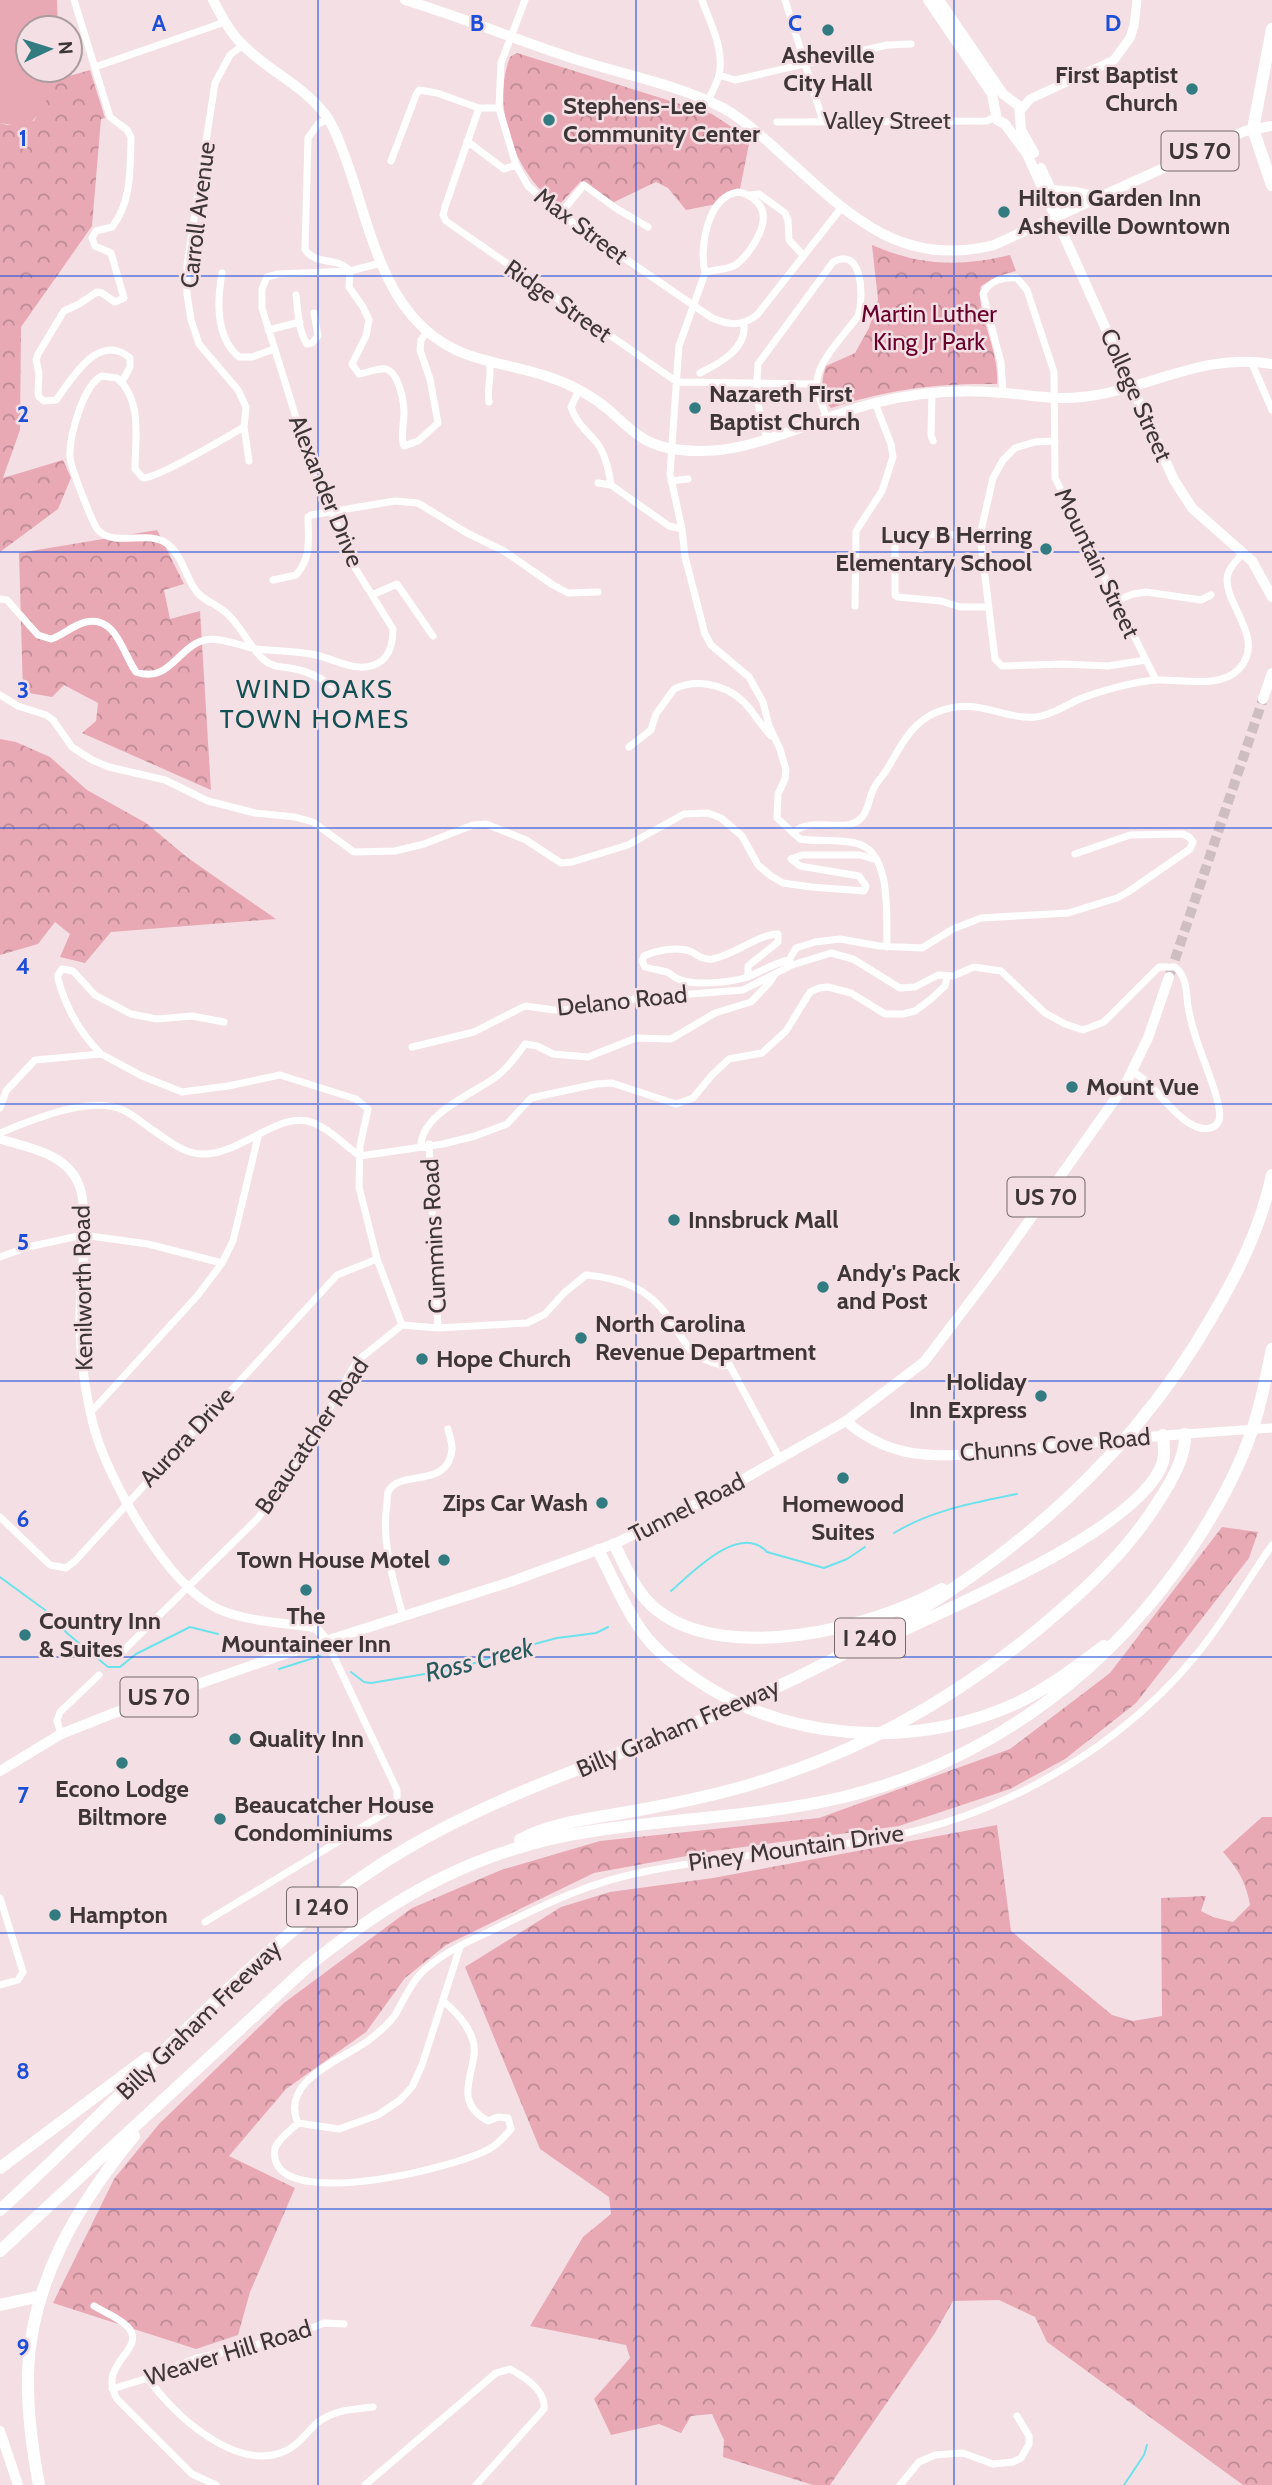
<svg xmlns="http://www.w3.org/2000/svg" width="1272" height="2485" viewBox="0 0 1272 2485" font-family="Cabin,sans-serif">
<defs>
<pattern id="forest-crowns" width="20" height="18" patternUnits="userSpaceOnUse" patternTransform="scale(1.75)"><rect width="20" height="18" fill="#e8a9b5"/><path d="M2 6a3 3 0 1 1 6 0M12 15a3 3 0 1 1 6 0" fill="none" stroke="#bd8a94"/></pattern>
</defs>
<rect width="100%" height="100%" fill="#f4e0e4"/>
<path fill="url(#forest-crowns)" d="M517 53 712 114 750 139 740 189 717 204 686 210 668 188 656 182 612 203 581 181 561 203 557 204C514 174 491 107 510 57Z
M90 70 105 118 101 119 92 226 21 327 20 430 3 478 63 460 71 478 58 509 0 552V123L7 125 34 121 55 80Z
M872 245C921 266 959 267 1010 255L1016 271 998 276 981 286C975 312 1000 350 997 384 937 383 889 389 831 408 820 397 821 379 826 366L855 353 869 328 878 300Z
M157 530 184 584 164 590 170 619 200 611 211 790 82 733 96 721 98 703 64 685 52 697 23 692 19 553Z
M0 739 16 742 50 757 87 790 146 823 188 858 276 919 111 932 85 963 60 957 70 934 55 922 38 944 0 955Z
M1222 1527 1258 1532 1249 1558 1136 1703 1065 1759 1010 1789 899 1826 714 1851 594 1873 446 1945 405 1978 366 2032 286 2089 229 2156 295 2188 250 2292 238 2335 196 2349 53 2303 114 2179 159 2124 284 2003 412 1908 501 1870 600 1841 819 1818 1010 1749 1110 1673Z
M1262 1817H1272V2485H1243L1047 2342 1035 2317 999 2300 953 2301 935 2333 830 2485H813L723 2457 724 2440 712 2414 691 2416 681 2433 659 2424 611 2435 594 2399 630 2358 626 2345 530 2326 583 2237 611 2214 609 2197 540 2149 465 1967 561 1907 610 1892 713 1878 997 1825 1011 1931 1112 2015 1133 2021 1162 2016 1161 1898 1206 1896 1201 1911 1213 1917 1233 1922 1250 1905C1246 1882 1238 1869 1223 1852Z"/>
<path fill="#e8a9b5" d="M0 0H57L58 28H28V70H57C54 88 41 116 26 127L0 123Z
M634 134 643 154 633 159 624 139Z"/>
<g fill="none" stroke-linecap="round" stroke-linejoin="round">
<path stroke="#6de2ea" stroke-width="2" d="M894 1533C932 1510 973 1503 1017 1494
M0 1577 45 1610 68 1634 108 1667H120L136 1654 190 1627 218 1634
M671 1591C692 1573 740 1522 767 1552L824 1568 847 1559 865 1547
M279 1669 320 1656
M351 1672 364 1682 371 1683 461 1668 508 1651 557 1638 596 1633 608 1627
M1124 2485 1144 2455 1147 2445"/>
<path stroke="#cfbec1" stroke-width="10" stroke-dasharray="10 5" stroke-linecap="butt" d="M1170 974 1263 699"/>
<path stroke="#fff" stroke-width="7" d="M74 0 110 117 127 130 131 137C130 168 132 202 112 227L96 231 92 238 95 246 111 253 124 298 115 302 102 293 97 292 79 304 64 311 38 354 36 360 39 374 38 393 39 397 44 401 56 400C72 379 98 331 130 358V367L122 382
M525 0 501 63 499 108 516 165 528 186 560 214 712 318C729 325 741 327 757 315L842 207
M702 0C710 23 725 50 719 75 717 84 711 93 708 101
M785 0 823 121
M243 45 230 55 215 83 192 232 187 265V294L191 320 199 344 238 390 246 407 244 427 249 461
M95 67 225 22
M719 75 735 80 887 45 911 44
M499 108H479L445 207 443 215 446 221 677 382 817 384
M328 119 318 124 308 138 305 249C314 266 338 256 350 271L349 287 363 307 369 320 366 336 352 364 359 374C367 373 379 367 386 369 399 373 404 402 404 413 404 424 400 436 404 446L418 441 438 423 430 379 420 350 421 340 427 332
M777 122 987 121 995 117
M467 141 504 169 516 165
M391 161 416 95 419 90 437 93 479 108
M738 192C746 193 751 196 757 202 774 219 752 251 737 264 728 271 715 268 705 273 699 248 707 197 738 192Z
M750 195 759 194 785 213 788 220 789 240 802 254
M560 214 584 185 617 209 648 227
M222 273C217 301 216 338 239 357H252L274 349
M296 295C298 311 298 330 307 344L312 343 318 336 314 313
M268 330 300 322
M1251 361 1272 410
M489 363C493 376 486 388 489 402
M700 373C720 363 747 349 744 323
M579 390 571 407C576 423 587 431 597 443 606 455 609 471 611 485L669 526 682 529 685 557 705 634 711 645 749 677 763 702 769 726 780 749 786 770 785 779 778 794 777 818 800 839C818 842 837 839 855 843 893 850 886 919 887 947
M932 393 931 435 933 441
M1003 393 1001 363 983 294C989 281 1003 277 1017 278L1027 290 1054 372 1055 478 1156 680
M244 427C227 437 158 478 143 478L135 469C135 440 143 400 117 378L102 376C83 385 69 437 70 457 70 465 93 526 99 531 116 547 147 530 166 543 181 553 185 574 194 588 200 599 214 603 224 611 241 624 248 646 264 660 274 669 287 666 299 670 315 674 334 685 345 697
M767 440 756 396 758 364 833 262C863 245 864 298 858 316 846 333 818 361 817 381 816 393 824 407 826 418
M1055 441 1035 442 1015 448 1003 460 993 478 980 535 995 659 1002 666 1063 664 1108 666 1146 660
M671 481 688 479
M598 483 611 485
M682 529 670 474 678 359 679 346 705 273
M980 535 928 534 899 537 895 545V595L898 597 941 601 960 607H987
M273 580 296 575C312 557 308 539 308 517L311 515 395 501 418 503 467 533 504 551 553 585 568 593 598 592
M372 595 397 584 433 636
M0 599 7 600 38 635 51 639C63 635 73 625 86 622 116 615 123 654 136 672 175 686 180 632 220 640 233 642 245 647 257 649 275 651 293 651 311 654 331 657 354 673 374 665 390 659 393 644 393 629L352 563 298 424 262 308V289L267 277 278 274 350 271 381 263
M1115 601 1133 594 1146 592 1201 600 1211 595
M855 606 856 531 882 491 893 457 891 444 875 403
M0 695 18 706 46 715 53 720 72 747 92 760 109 767 165 780 208 801 255 813 295 817 313 822 354 852 395 851 424 844 473 825 486 824 526 840 561 863 572 862 628 845 684 814 708 813 721 818 742 836 758 865 771 876 783 883 811 887 864 891 866 886 859 876 800 866 791 859 802 855H860L877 860
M629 747 651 730 656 714 674 689C700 677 732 686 750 709 757 719 763 727 771 736
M793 833C812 814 847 836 862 817 869 809 869 797 874 788 877 782 882 776 886 771 900 748 910 723 937 712 977 696 1002 720 1036 717 1052 715 1066 705 1080 699 1099 691 1137 681 1157 680 1182 679 1220 689 1239 669 1268 638 1220 601 1228 574 1230 566 1238 559 1243 553
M792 965 789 960 796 948 815 942 840 939 879 946 922 948 953 929 981 918 1068 913 1117 898 1128 892 1190 849 1193 842 1189 837 1183 834 1130 835 1075 854
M748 977V966L778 942V934C759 934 734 955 712 959 703 960 699 956 692 952 678 946 657 950 644 956L642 961 645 967C652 969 659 970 667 972 672 974 675 979 681 980 697 986 731 982 748 977 762 971 774 963 789 960
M412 1047 474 1032 525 1006 554 1010 586 1009 638 998 743 990 792 965 831 953 853 959 900 988 915 987 938 975 953 976 974 967 1001 971 1045 1013 1065 1024 1083 1030 1104 1022 1159 967H1175C1187 976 1186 992 1188 1006 1193 1040 1210 1070 1218 1103 1220 1112 1222 1123 1213 1127 1190 1137 1163 1097 1149 1084 1144 1079 1138 1075 1132 1071
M101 1054C80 1033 66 1008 58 979V975L62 969 73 971 95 995 131 1014 157 1019 192 1016 224 1022
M0 1108 6 1091 35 1060 101 1054 142 1076 182 1092 228 1086 280 1075 356 1099 368 1109 360 1146 359 1187 377 1259 402 1325 357 1361 303 1454 258 1518 122 1652
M0 1133C32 1120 90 1095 123 1110 134 1115 144 1124 154 1131 168 1140 184 1154 202 1154 237 1156 276 1114 307 1121 326 1125 344 1145 360 1156
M429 1144 438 1328
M421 1146C421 1114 474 1093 496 1077 508 1068 517 1055 525 1044L537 1046 553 1054 588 1057 636 1038 671 1039 715 1013 751 1002 770 982 775 974
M360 1156 443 1144 475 1136 507 1124 531 1098 596 1084 612 1083 676 1104 693 1098 712 1075 729 1059 762 1053 786 1031 810 992 819 988 828 987 851 993 885 1014H903L915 1011 931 999 945 986 947 977
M0 1257 28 1247 83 1235 148 1244 222 1263
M402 1325 438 1328 527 1323 545 1314 564 1293 586 1275C620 1278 649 1288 669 1318 689 1347 686 1355 723 1366L729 1364 780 1459
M92 1411 198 1295 222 1263 233 1241 258 1137
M0 1517 50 1565 66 1568 75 1561 337 1275 377 1259
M403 1616C393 1579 381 1542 387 1503 387 1500 387 1496 388 1492 400 1468 447 1490 452 1450 453 1444 449 1435 448 1429
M61 1734 57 1721 60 1712 99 1675
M0 1898 23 1972 18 1980 0 1985
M205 1922 392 1809 397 1801V1790L326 1640
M460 1947 422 2065 412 2087 400 2100 378 2115 339 2129 298 2123C279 2080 344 2059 369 2040 378 2033 388 2025 395 2015 405 1998 413 1978 429 1966 449 1949 479 1937 503 1925 550 1902 591 1882 643 1872 720 1856 798 1852 875 1839 926 1831 977 1814 1023 1791 1089 1758 1151 1711 1197 1654 1225 1620 1247 1581 1272 1545
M298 2123C291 2130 281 2137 276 2146 273 2151 274 2156 276 2162 293 2208 459 2167 491 2148 499 2143 505 2136 511 2129L508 2118 498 2117 488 2121C448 2100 481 2066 473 2041 468 2024 456 2012 443 2001
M94 2306C104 2312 120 2318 128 2327 148 2350 96 2363 117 2399L192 2474 216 2485
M148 2378C173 2415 237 2473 285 2451 298 2446 307 2432 317 2423 333 2410 353 2409 373 2407
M112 2389 148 2378 197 2358 286 2338 324 2323 344 2324
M365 2485 496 2373 510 2369C525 2377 546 2391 544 2409L476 2485
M900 2485 919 2462 935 2455 963 2453 993 2464 1013 2462 1021 2458 1029 2444V2436L1017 2416"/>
<path stroke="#fff" stroke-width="9" d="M1020 111 1030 99 1114 60 1130 38 1134 26 1137 0
M0 1139C29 1148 67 1153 79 1185 91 1217 79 1287 80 1323 80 1357 86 1396 94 1428 109 1481 167 1585 218 1609 244 1621 284 1623 312 1627L318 1630 326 1640
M1185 1434 1272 1428"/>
<path stroke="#fff" stroke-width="10" d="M213 0C221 15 229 31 241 43 268 72 307 86 329 120 338 135 343 152 349 168 366 217 378 277 413 317 453 363 494 359 546 376 568 383 591 395 609 410 628 427 642 443 668 448 741 463 806 420 875 403 917 392 962 389 1004 393 1031 395 1055 400 1082 397 1149 390 1201 352 1272 364
M846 1421C864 1437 883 1447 907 1452 942 1459 979 1453 1014 1450 1071 1445 1128 1438 1185 1434"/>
<path stroke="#fff" stroke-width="10" d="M405 0C464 18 522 42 581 61 627 75 681 86 723 108 743 119 761 135 777 150 843 209 897 270 994 245L1245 131 1272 126
M928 0 992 94 997 120 1005 124 1027 154 1174 480 1192 508 1252 561 1272 597
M939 0 1003 94 1019 106 1021 130 1034 153
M1041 168 1055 198V212
M1052 190 1075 192 1099 197
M1263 699 1272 673
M0 1771 61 1734 114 1713 279 1656 510 1582 614 1544 717 1494 846 1421 924 1362 997 1266 1125 1085 1148 1038 1169 977
M0 2431 18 2485"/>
<path stroke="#fff" stroke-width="12" d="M1272 29 1253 129 1272 185
M614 1544C626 1567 636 1594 657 1610 726 1665 873 1628 942 1589
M598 1550C614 1580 626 1612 647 1638 659 1653 676 1665 691 1676 784 1742 912 1750 1015 1704 1047 1689 1076 1667 1104 1646
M886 1638C949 1608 1141 1529 1163 1462 1165 1453 1164 1444 1163 1435
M520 1840C548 1823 595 1818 628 1812 673 1804 718 1795 762 1781 874 1747 976 1685 1063 1608 1099 1577 1133 1542 1158 1502 1171 1482 1186 1457 1185 1434
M0 2168 147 2058
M0 2210C77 2140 149 2064 225 1992 280 1940 338 1889 404 1850 500 1793 611 1759 714 1715 918 1629 1101 1512 1213 1315 1239 1271 1261 1226 1272 1175
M0 2251 307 1967C397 1894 483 1846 599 1830 680 1818 764 1816 844 1797 991 1761 1113 1669 1195 1543 1217 1509 1238 1472 1251 1433 1261 1406 1266 1377 1272 1349
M0 2305 41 2296
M39 2485C32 2448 27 2411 28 2372 31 2282 78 2204 134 2136"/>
</g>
<path fill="none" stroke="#1d4ed8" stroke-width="2" stroke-opacity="0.55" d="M318 0V2485M636 0V2485M954 0V2485M0 276H1272M0 552H1272M0 828H1272M0 1104H1272M0 1381H1272M0 1657H1272M0 1933H1272M0 2209H1272"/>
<g fill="#327b80" stroke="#f4e0e4" stroke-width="2.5">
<circle cx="828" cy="30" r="7"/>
<circle cx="1192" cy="89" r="7"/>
<circle cx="549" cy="120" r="7"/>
<circle cx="1004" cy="212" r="7"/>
<circle cx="695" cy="408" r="7"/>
<circle cx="1046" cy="549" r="7"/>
<circle cx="1072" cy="1087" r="7"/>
<circle cx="674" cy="1220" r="7"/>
<circle cx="823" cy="1287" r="7"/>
<circle cx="581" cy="1338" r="7"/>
<circle cx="422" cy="1359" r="7"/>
<circle cx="1041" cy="1396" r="7"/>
<circle cx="843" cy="1478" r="7"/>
<circle cx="602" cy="1503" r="7"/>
<circle cx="444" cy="1560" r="7"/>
<circle cx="306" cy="1590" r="7"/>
<circle cx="25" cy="1635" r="7"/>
<circle cx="235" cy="1739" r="7"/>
<circle cx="122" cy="1763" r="7"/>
<circle cx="220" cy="1819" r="7"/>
<circle cx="55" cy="1915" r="7"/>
</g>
<g text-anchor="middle" stroke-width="5" stroke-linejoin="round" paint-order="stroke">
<g fill="#f4e0e4" stroke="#74686a" stroke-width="2">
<rect x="1161.5" y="131.5" width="77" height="39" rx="5"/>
<rect x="1007.5" y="1177.5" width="77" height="39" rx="5"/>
<rect x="835" y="1618.5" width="70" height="39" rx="5"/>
<rect x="120.5" y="1677.5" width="77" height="39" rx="5"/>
<rect x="287" y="1887.5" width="70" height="39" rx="5"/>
</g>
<g font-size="23" font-weight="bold" fill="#3d3536">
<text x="1200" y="159">US 70</text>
<text x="1046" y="1205">US 70</text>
<text x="870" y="1646">I 240</text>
<text x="159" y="1705">US 70</text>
<text x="322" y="1915">I 240</text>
</g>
<g font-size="24" font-weight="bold" fill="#3d3536" stroke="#f4e0e4" text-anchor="start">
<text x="828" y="63" text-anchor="middle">Asheville<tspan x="828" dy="28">City Hall</tspan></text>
<text x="1178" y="83" text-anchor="end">First Baptist<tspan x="1178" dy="28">Church</tspan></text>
<text x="563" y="114">Stephens-Lee<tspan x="563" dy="28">Community Center</tspan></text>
<text x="1018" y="206">Hilton Garden Inn<tspan x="1018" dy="28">Asheville Downtown</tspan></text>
<text x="709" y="402">Nazareth First<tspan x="709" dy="28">Baptist Church</tspan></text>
<text x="1032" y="543" text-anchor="end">Lucy B Herring<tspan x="1032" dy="28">Elementary School</tspan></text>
<text x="1086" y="1095">Mount Vue</text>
<text x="688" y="1228">Innsbruck Mall</text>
<text x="837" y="1281">Andy's Pack<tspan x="837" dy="28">and Post</tspan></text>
<text x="595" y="1332">North Carolina<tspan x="595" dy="28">Revenue Department</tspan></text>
<text x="436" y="1367">Hope Church</text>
<text x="1027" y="1390" text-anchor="end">Holiday<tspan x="1027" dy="28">Inn Express</tspan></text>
<text x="588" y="1511" text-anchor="end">Zips Car Wash</text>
<text x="843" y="1512" text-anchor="middle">Homewood<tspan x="843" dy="28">Suites</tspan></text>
<text x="430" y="1568" text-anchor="end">Town House Motel</text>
<text x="306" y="1624" text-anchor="middle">The<tspan x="306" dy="28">Mountaineer Inn</tspan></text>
<text x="39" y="1629">Country Inn<tspan x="39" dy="28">&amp; Suites</tspan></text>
<text x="249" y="1747">Quality Inn</text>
<text x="122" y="1797" text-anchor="middle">Econo Lodge<tspan x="122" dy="28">Biltmore</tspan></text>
<text x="234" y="1813">Beaucatcher House<tspan x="234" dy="28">Condominiums</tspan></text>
<text x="69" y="1923">Hampton</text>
</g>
<g font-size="24" fill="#3d3536" stroke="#f4e0e4">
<text x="887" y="129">Valley Street</text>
<text transform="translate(198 215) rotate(-83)" y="8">Carroll Avenue</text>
<text transform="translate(581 226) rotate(37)" y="8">Max Street</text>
<text transform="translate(558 301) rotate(35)" y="8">Ridge Street</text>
<text transform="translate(1136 395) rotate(66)" y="8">College Street</text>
<text transform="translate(326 491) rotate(68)" y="8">Alexander Drive</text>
<text transform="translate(1097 563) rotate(64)" y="8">Mountain Street</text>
<text transform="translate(622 1001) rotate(-6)" y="8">Delano Road</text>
<text transform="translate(434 1236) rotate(-93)" y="8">Cummins Road</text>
<text transform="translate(83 1288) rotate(-91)" y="8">Kenilworth Road</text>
<text transform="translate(312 1436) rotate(-56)" y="8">Beaucatcher Road</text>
<text transform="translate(187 1437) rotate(-47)" y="8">Aurora Drive</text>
<text transform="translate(1055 1445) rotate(-5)" y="8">Chunns Cove Road</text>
<text transform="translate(687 1508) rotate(-27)" y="8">Tunnel Road</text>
<text transform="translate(678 1728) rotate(-23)" y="8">Billy Graham Freeway</text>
<text transform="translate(796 1848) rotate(-8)" y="8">Piney Mountain Drive</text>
<text transform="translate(199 2020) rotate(-44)" y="8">Billy Graham Freeway</text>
<text transform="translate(228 2353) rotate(-17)" y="8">Weaver Hill Road</text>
</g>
<g font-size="24" fill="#69002b" stroke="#f4e0e4">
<text x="929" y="322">Martin Luther<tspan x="929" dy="28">King Jr Park</tspan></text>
</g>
<g font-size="26" letter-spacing="2" fill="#135054" stroke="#f4e0e4">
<text x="315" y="698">WIND OAKS<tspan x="315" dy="30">TOWN HOMES</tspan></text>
</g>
<g font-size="26" font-style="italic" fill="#275a5d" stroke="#f4e0e4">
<text transform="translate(479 1660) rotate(-14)" y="9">Ross Creek</text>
</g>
</g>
<g font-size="23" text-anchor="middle" font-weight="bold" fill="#1d4ed8" stroke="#f4e0e4" stroke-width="5" stroke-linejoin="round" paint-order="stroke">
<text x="159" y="31">A</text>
<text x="477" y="31">B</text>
<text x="795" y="31">C</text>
<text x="1113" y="31">D</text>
<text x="23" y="146">1</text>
<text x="23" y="422">2</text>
<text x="23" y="698">3</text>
<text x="23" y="974">4</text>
<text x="23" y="1250">5</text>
<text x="23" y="1527">6</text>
<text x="23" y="1803">7</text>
<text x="23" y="2079">8</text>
<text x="23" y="2355">9</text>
</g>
<g transform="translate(49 49) rotate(86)"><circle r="33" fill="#f4e0e4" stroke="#ab9c9e" stroke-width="2"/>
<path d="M0-5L12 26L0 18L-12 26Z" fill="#327b80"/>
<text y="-10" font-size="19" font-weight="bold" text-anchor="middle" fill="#3d3536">N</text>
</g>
</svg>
